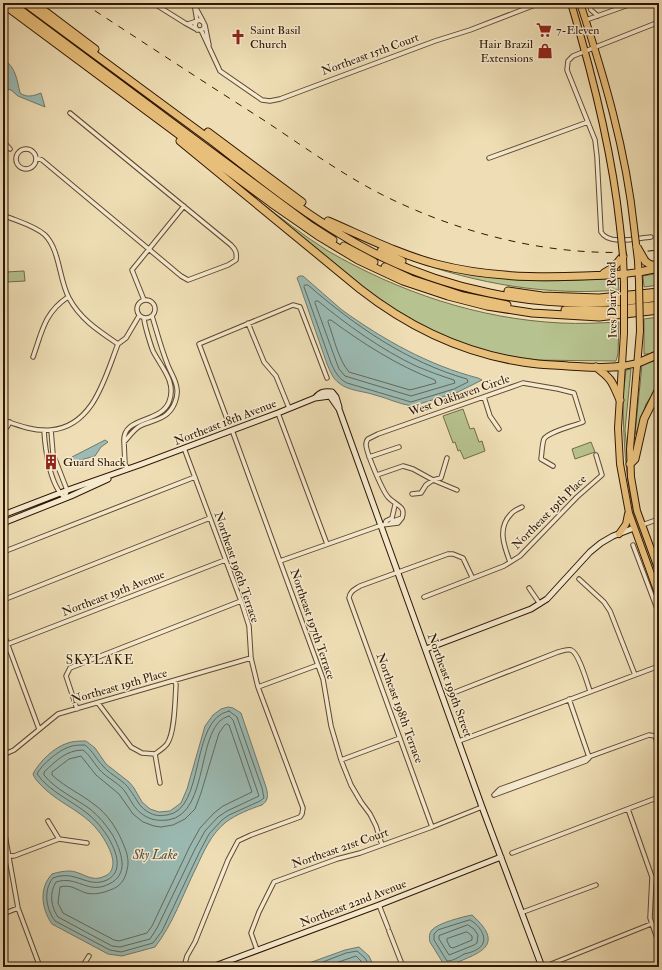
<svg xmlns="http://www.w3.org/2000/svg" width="662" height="970" viewBox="0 0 662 970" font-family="'IM FELL Double Pica',serif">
<rect width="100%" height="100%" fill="#efdeb5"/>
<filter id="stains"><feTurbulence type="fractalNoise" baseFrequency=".005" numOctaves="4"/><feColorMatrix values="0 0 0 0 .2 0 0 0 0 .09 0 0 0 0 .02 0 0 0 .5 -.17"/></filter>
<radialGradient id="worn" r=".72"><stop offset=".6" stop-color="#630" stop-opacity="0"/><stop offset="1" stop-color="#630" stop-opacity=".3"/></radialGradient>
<path fill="#b6c28f" stroke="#736c48" d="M259 201C281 218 304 236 328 251 399 292 478 319 561 323 580 324 600 323 619 322L618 354 616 361 530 360 498 355 450 340 379 302Z
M411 260C441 266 471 275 501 278 539 283 578 280 616 278H618L619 290C547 296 478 284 411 260Z
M24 271 25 281 7 282 6 272Z
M659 273V285L644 287 643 276Z
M659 317V351L649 354H644V319Z
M659 359V384L646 404 636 434H635L642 365Z
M631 369 625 430 633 508C625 473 624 442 623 407 622 395 625 382 626 370Z
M463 409 470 429 474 428 479 442 482 441 485 451 464 459 460 450 458 451 455 442 453 443 443 416Z
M591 442 595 452 575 459 572 449Z"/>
<path fill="#9bbbb4" stroke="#70796d" d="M3 59C16 67 17 80 20 93 27 98 33 96 41 93L45 107 18 96 11 90 6 89 3 85Z
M299 276H303C316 287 329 299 342 310 384 340 428 365 478 378L482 380 456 393 412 406C399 404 387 398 375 395 364 391 348 391 339 383 333 379 330 371 327 364L299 283 297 278Z
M105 440 108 442 101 447 95 456 73 462 72 461V457Z
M228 707 233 708 241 713 266 787C268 794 269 800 262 805 250 809 237 814 226 822 211 834 204 851 196 868 183 894 173 924 155 947L122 956 108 954 52 924C41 908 39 888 52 874 58 872 64 871 70 871 83 872 91 883 105 876 111 874 113 868 113 862 112 853 108 846 104 839 88 813 68 809 46 790 41 785 35 780 33 774 39 762 54 747 68 743 73 741 80 741 86 741L95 748 106 764 129 782 134 788 142 802 150 809 159 812 170 811 181 803 187 789 205 726 213 715 221 709Z
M472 915C509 948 475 954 446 967L443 963 430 942C429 938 429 933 432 930 438 923 462 917 472 915Z
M359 947 369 956 374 967H298L345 950Z"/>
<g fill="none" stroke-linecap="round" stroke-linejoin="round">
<path stroke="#66685b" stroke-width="1" d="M305 285H308C355 326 407 362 467 379L468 382 454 389 411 402 347 383C339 379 335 372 331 363L308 298 304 287Z
M316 301H318C347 325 382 350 416 366 428 371 441 376 454 380L455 383 411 396 345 376 339 369 336 361 315 303Z
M329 320H331C362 343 398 366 435 380L436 383 410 390 349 372C338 359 334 338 328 322Z
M229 711 237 717 262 788 264 798 260 801 229 815 222 820 209 834 200 851 162 931 153 943 121 952 110 950 55 921C46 909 43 890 53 878 76 869 87 889 107 880 115 876 118 869 117 860 116 852 112 844 108 837 102 828 96 820 88 814 71 800 50 792 37 774 41 765 59 750 69 747 73 745 80 745 85 745 93 751 96 759 103 766 110 775 124 780 130 790 137 799 139 808 150 813 156 816 160 816 167 815 206 810 189 719 229 711Z
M229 716 233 720 259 796 227 811 218 817 205 831 195 849 157 928 150 939 120 947 112 946 58 917C51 907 49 893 56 882 77 875 88 895 109 884 118 880 123 872 122 862 121 852 117 843 112 834 106 825 99 816 90 809 75 798 56 790 44 775V772C56 761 66 750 83 750 90 755 93 762 99 769 106 778 120 783 126 793 132 802 133 807 142 814 150 820 158 821 168 820 211 814 195 723 229 716Z
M227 724 229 725 252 792 223 806 214 813 200 828 190 846 152 926 147 933 119 941 114 940 63 913 58 903 60 887C71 884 77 890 86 893 94 895 103 893 110 890 120 887 125 880 127 870 130 860 126 850 122 841 116 827 107 814 95 805 81 794 65 787 52 775V772L69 759 81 756 96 775 119 794 133 814 143 822 154 826 161 827 173 825 185 819 195 809 201 793 219 733 224 726Z
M470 920C480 925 492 942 476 950 473 952 468 953 464 954 459 957 453 961 447 961L434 940V934L438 930Z
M468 925 474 929 478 935 477 943 474 945 449 955 439 939V936Z
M467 932 472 936V940L453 948 450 947 447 941V939Z
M310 967 346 953 357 951 365 958 370 967
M324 967 356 956 361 961 364 967"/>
<defs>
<path id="street" d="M153 3 185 23 196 29
M194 3 197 21
M589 3 591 10 598 16
M196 8 203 21
M586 20 634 3
M188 24 200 20 204 23V28L201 30H197L195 26 196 22
M205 25 209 45
M201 30 220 71 262 100 270 101 280 99 435 41 470 30 540 3
M3 141 10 149
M16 159a10 10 0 1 1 20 0a10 10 0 1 1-20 0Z
M36 158 42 160 181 276 188 280 228 265 236 260C237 253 236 250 231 245L70 113
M489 158 588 122
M3 215C16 221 34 225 45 235 60 250 59 280 69 298 80 319 99 331 118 344
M651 237C637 238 609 246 601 232L597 157 595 140 567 70 568 61 573 56 659 22
M137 309a9 9 0 1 1 18 0a9 9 0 1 1-18 0Z
M144 300 132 270 184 206
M144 318C144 324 151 346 153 351 161 367 177 382 169 402 160 424 122 416 124 442 129 437 133 430 140 426 149 421 159 421 167 414 174 408 178 397 177 389 176 379 170 372 167 363 161 348 157 332 152 316
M248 323 264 362 276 376 289 408
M118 344 126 338 139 316
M33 357C42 332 44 313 68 297
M484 397 490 416 499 429
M278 413 327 544
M227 419 199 344 293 305 300 307 327 378
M3 420C17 425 35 432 51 430 94 426 105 377 118 344
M3 429 7 427 10 422
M44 430C45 449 50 486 65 498L67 490 53 454 51 430
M232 430 323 679 331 726 341 760 351 785 361 802 370 814 376 826 382 845
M124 442 125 464 128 469
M184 448 241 601 249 626 251 658 258 687 303 808 302 814 300 817 251 835 238 841 228 860 195 942 187 956 184 967
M369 457 399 447
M377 475 403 466 413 469 433 480 441 478 447 458
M412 494 421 493 426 485 433 480 457 490
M385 524 386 521 392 518 395 505
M390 524 398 523 402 518
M642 525 659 519
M633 545 659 614
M3 552 195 477
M280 561 382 525 390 524 393 521 402 518C403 515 404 512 402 509 401 506 391 501 388 497 382 490 367 454 366 445 366 443 367 440 368 439L378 434 523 383 558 389 574 393 583 422C573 426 548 432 544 439 542 444 542 453 541 459L553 466
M510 562C504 546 497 528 511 514 513 511 518 509 522 507
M579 579 604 602 610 611 635 675
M529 588 540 604
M424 597 504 566 520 556 577 497 602 475 596 455
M3 600 210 518
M3 632 39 729
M8 644 225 560
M258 687 318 665
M453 693 558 652C562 651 567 649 571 650 579 653 587 683 590 691
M569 699 589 757
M98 703 131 747 142 753 155 754
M77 709 66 676 70 668 241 601
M459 741 659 666
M155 754C159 751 164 748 167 744 175 733 175 700 176 685L175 680
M155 754 160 783
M3 755 14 750 58 714 251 658
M341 760 400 738
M494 795 500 789 649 735 655 736 659 748
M494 795 586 761 589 758
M628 809 652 877 650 918 659 944
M48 821 59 839 87 843
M3 824 18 908 40 967
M432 827 349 598C350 591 354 590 360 586L448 554H453L463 558 472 577
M512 853 659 797
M3 855 14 856 59 839
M379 905 388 928
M523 912 596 885
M3 914 18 908
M389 931 403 967
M257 950 251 933 259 912 274 882 337 859 360 853 432 827 482 807
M551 964 651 924
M82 967 89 956"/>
<path id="secondary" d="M315 398C320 392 324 391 332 392L336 397 339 407
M3 515 68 490 142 464 278 413 315 398 330 396 339 409 482 807 542 967
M3 523 71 496 108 479
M426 649 531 609 547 599 590 552 601 543 613 536 634 528
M212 967 379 905 501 857"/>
<path id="primary" d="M571 3C593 76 612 151 620 227
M580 3C604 76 626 150 634 227
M623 256 624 284
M638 261 639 282
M624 274 639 272
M640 331 630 449 631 477 637 511 659 571
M624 333 618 428 620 464 629 513 659 596
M623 366 638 363
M619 534 626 524 628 514"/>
<path id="highway" d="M11 3 311 226 333 240
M25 3C87 49 150 95 212 141 251 171 290 203 332 229 428 291 547 315 659 297
M34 3 95 49
M3 4 271 203 320 237 358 260 403 281 448 296 487 306 532 313 599 317 659 310
M208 132 302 202
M180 141 360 289C411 329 472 357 538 364 548 365 558 365 568 366 586 367 605 369 623 366
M328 221C363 236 398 254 436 264 497 280 561 278 624 274
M344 246 374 262
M381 251 402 261
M645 261 649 264 659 267
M385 267 411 279 463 296 507 305
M639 272 659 268
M604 273 614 267 623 256
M508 291 542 296 599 298 659 292
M565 310H613L659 305
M638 363 659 354
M596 367C613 380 612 382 620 400
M630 464 635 459 644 419 659 389"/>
</defs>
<use href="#street" stroke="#60482f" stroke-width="5.5"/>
<use href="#secondary" stroke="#301602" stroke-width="7"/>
<use href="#primary" stroke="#301602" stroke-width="8"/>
<use href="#highway" stroke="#301602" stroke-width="9"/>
<use href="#street" stroke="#f5eacf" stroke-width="3.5"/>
<use href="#secondary" stroke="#f5eacf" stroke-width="5"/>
<use href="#primary" stroke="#e8bf7a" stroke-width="6"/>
<use href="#highway" stroke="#e8bf7a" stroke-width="7"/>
<path stroke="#301602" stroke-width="1" stroke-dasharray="7 7" stroke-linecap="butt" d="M83 3C143 42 202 81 262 119 303 146 348 179 393 200 475 239 569 260 659 250"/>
<defs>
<path id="primary-bridge" d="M620 227 623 256
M634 227 638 261
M639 282 640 331
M624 333V284"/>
<path id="highway-bridge" d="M637 247 645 261"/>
</defs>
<use href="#primary-bridge" stroke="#301602" stroke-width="8" stroke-linecap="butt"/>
<use href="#highway-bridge" stroke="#301602" stroke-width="9" stroke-linecap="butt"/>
<use href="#primary-bridge" stroke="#e8bf7a" stroke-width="6"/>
<use href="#highway-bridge" stroke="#e8bf7a" stroke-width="7"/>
</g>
<defs>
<symbol id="supermarket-bare" viewBox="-9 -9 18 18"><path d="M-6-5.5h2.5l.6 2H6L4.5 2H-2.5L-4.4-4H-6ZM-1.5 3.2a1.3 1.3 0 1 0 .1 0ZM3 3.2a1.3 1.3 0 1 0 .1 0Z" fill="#8f2418" stroke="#f5eacf" stroke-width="2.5" paint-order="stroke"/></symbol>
<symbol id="church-bare" viewBox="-9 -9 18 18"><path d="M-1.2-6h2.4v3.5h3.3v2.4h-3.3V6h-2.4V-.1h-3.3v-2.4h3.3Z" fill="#8f2418" stroke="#f5eacf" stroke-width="2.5" paint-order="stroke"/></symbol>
<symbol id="shop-bare" viewBox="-9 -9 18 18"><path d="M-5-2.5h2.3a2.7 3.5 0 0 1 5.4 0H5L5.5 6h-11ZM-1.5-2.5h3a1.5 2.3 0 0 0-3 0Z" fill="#8f2418" stroke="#f5eacf" stroke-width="2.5" paint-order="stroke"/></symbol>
<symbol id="building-bare" viewBox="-9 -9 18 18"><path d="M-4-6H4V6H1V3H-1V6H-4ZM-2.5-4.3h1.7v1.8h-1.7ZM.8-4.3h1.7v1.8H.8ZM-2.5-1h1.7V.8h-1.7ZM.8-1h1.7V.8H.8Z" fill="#8f2418" stroke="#f5eacf" stroke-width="2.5" paint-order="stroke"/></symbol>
</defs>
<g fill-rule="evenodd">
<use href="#supermarket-bare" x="533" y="19" width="22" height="22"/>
<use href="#church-bare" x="227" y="26" width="22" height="22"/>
<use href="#shop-bare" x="534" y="40" width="22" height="22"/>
<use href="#building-bare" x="40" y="451" width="22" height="22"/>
</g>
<g text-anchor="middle" stroke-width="3" stroke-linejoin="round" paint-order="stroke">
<g font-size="12" fill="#301602" stroke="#f5eacf" text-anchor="start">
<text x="250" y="34">Saint Basil<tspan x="250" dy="14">Church</tspan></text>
<text x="556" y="34">7-Eleven</text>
<text x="533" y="48" text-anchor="end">Hair Brazil<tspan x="533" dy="14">Extensions</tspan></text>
<text x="63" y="466">Guard Shack</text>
</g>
<g font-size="12" fill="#301602" stroke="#f5eacf">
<text transform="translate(370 54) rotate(-20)" y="4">Northeast 15th Court</text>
<text transform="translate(612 300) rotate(-91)" y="4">Ives Dairy Road</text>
<text transform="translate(459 395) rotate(-19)" y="4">West Oakhaven Circle</text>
<text transform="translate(225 422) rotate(-21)" y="4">Northeast 18th Avenue</text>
<text transform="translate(549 512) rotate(-45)" y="4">Northeast 19th Place</text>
<text transform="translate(237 567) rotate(71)" y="4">Northeast 196th Terrace</text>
<text transform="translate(113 593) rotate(-21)" y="4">Northeast 19th Avenue</text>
<text transform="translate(313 624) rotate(71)" y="4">Northeast 197th Terrace</text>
<text transform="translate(450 685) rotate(70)" y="4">Northeast 199th Street</text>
<text transform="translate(119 686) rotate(-16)" y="4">Northeast 19th Place</text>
<text transform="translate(400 708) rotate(70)" y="4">Northeast 198th Terrace</text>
<text transform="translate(340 848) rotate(-19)" y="4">Northeast 21st Court</text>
<text transform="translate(353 903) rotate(-21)" y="4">Northeast 22nd Avenue</text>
</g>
<g font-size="13" letter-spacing="1" fill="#301602" stroke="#f5eacf">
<text x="100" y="664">SKYLAKE</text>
</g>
<g font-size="13" font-style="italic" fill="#555040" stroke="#f5eacf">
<text x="155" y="859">Sky Lake</text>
</g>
</g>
<rect width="662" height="970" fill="none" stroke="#efdeb5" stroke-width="16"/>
<rect x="4" y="4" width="654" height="962" fill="none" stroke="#301602" stroke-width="2"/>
<rect x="8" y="8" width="646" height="954" fill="none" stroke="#301602"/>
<rect width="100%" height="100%" filter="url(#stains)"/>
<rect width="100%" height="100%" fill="url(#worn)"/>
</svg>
